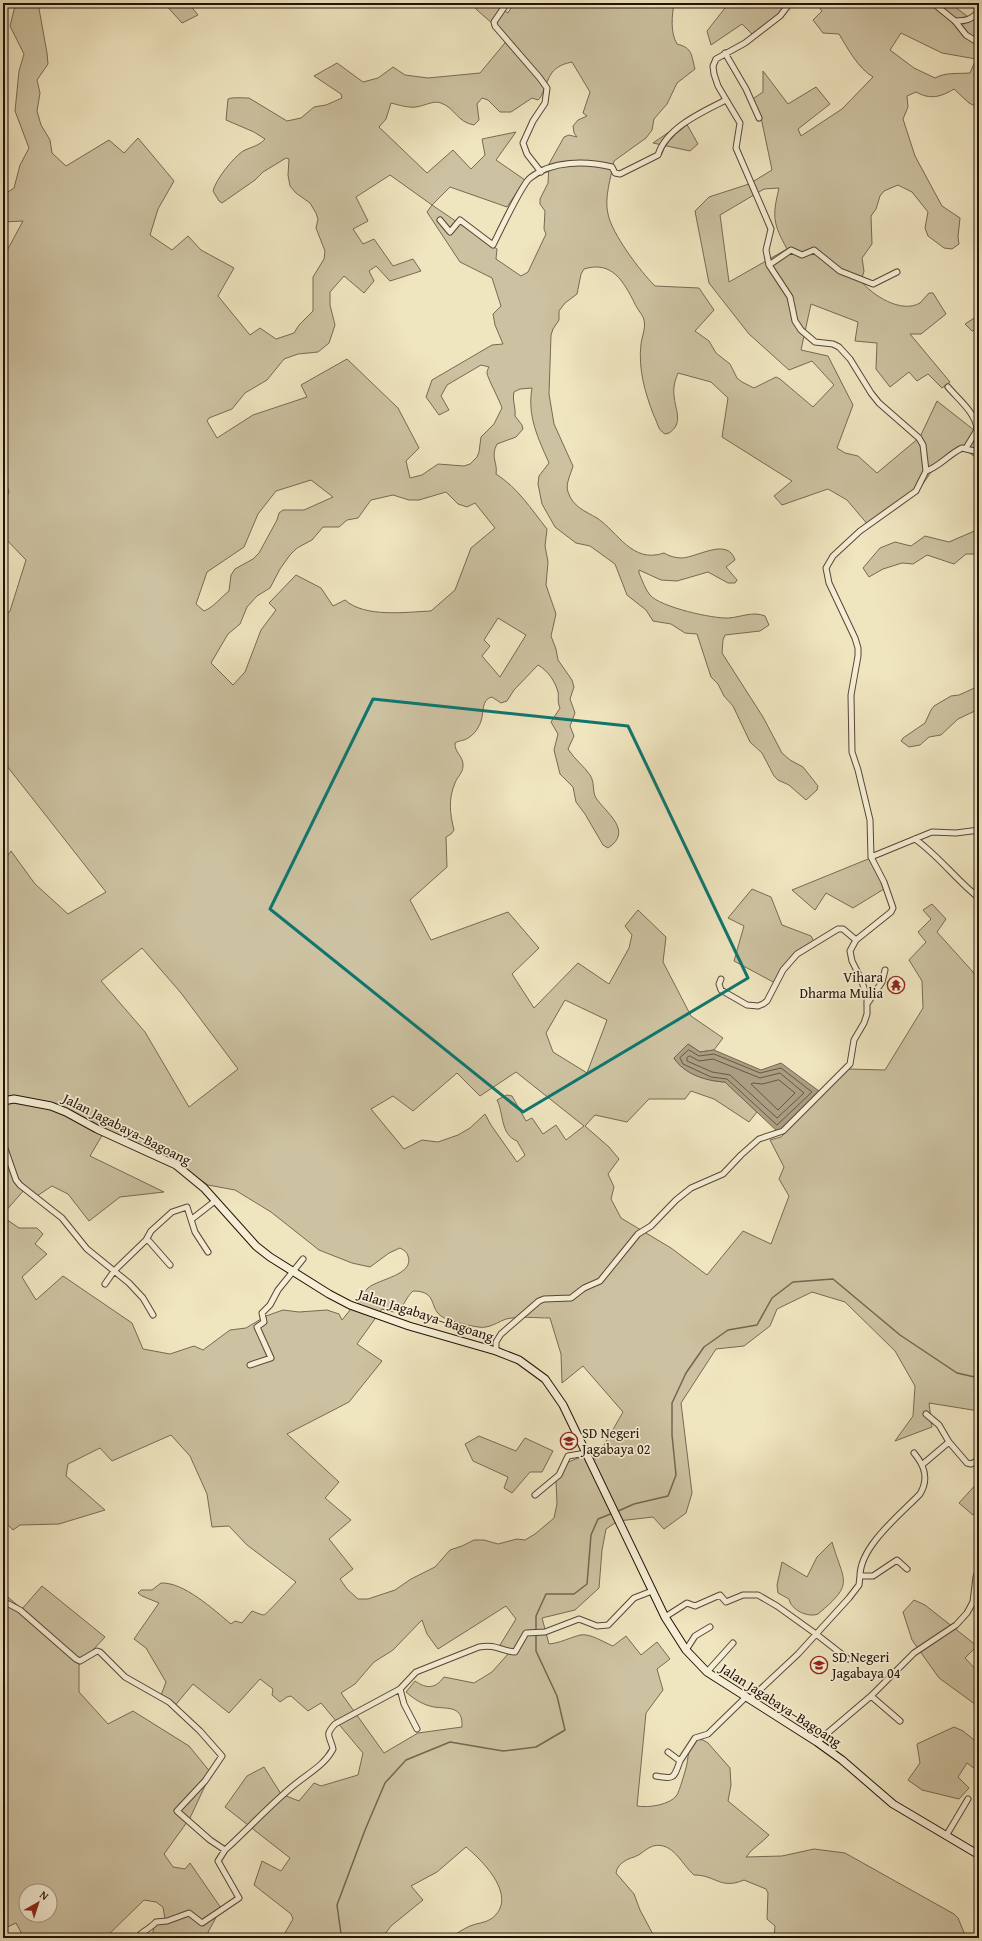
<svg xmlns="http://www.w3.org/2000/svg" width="982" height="1941" viewBox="0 0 982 1941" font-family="'Gentium Book Plus',serif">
<rect width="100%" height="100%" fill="#efe5bf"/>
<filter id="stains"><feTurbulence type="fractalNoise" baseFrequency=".005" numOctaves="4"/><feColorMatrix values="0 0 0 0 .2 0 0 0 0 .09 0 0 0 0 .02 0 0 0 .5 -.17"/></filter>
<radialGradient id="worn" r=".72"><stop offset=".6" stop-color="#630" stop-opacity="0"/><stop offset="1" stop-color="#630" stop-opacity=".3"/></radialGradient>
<path fill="#ccc1a0" stroke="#786954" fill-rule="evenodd" d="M12 3H38L47 53 48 64 37 80 40 93 37 111 41 125 50 140 52 153 66 166 109 140 124 153 138 138 174 181 158 209 150 235 172 250 188 236 201 250 234 268 218 296 250 335 260 328 276 339 294 333 299 325 313 311V277L324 259 325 251 316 228 318 219 316 213 310 203 296 193 290 186 288 175 289 159 286 158 263 172 255 180 222 203 219 201 213 191C216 179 233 158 243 151 251 147 259 146 265 139L254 132 226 120 228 99C231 97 245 98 249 98L287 121 301 118 314 107 326 105 342 98 341 94 314 76 337 63 363 82 378 78 393 67 405 75 428 78 480 73 509 38 477 10 472 3H494L508 13 514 3H674C672 16 670 32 677 44 693 48 691 55 695 69L677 83 667 104 654 119 652 130 646 138 614 161C611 177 604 198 608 214 612 234 640 271 655 286L699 288 714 310 695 331 709 341 716 353 730 364 737 378 742 382 754 388 776 377 780 379 813 407 834 385 812 361 789 370 749 334 709 283 695 211 709 197 749 184 772 170 762 122 751 100 763 92V71L788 104 816 87 830 104 798 129 801 136 842 109 873 77C858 68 848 49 839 34L823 33 813 20 822 11 816 3H932L936 6 955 7 979 25V108L969 103 954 89C941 97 930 100 916 92L907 96 908 107 903 119 915 156 942 206 960 218 958 237 959 244 952 249 944 248 928 236 925 228 928 212 912 192 898 185 884 191 880 196 876 209 871 216 872 244 862 258 864 271 861 281C872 295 901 314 920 303 923 300 926 296 929 293H933L946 314 921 334H910L950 382 942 388 928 374 917 381 909 372 890 387 876 369 877 343 855 341 858 322 811 304 801 350 828 356 853 405 837 448 845 453 858 456 877 473 920 437 937 401 979 434V460L967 451 960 452 931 472 916 494 881 513 869 526 847 500 828 489 782 505 774 496 792 481 722 437 728 398 711 382 678 373C675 380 673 388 674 395 675 410 684 423 669 433L665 434C657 429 658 423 654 416 645 393 638 369 641 344 642 336 646 328 644 320 643 315 637 309 635 304 624 282 612 260 584 269L581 274 577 294 565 303 559 311V320L553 329 551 335 549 394 554 424 573 466C571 474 565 484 568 492 573 507 585 511 597 518 618 532 632 564 664 553 669 556 675 558 682 558 698 557 728 537 735 560L726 567 737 580 735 583H728L708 572 677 581 661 580 639 570V573C642 580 645 589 650 595 660 607 713 619 729 618 741 617 753 611 765 616L769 625 760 631 725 635 723 640 722 653 763 717 782 753 790 760 803 767 818 786 817 790 806 800 789 785 778 780 774 776 762 753 750 742 733 706 724 696 718 684 711 677 697 634 685 633 671 624 653 621 646 610 627 595 615 564 590 546 576 543 555 527 542 504 538 484 539 476 549 463C538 438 527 416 532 388L520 389 514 392C512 400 516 408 515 416L522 425 523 429 516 437 497 444C490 457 498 463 496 474 518 488 531 509 547 529L545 546 548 562 546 585 556 614 551 636 556 649 558 660 572 680 574 687 570 699 575 713 570 726 574 736 568 749C574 759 584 766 590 775 595 782 592 792 596 798 606 813 634 831 608 848L603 845 585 814 576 802 573 787 560 774 554 750 558 734 551 722 560 708C557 702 559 698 558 692 555 681 548 671 538 665L514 690 507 701 501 703 492 697C481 699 484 713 481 721 478 730 472 737 464 740 460 741 458 741 455 743 454 752 464 757 463 766 463 773 457 777 455 783 448 799 450 814 454 830L451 834 446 837 447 867 410 900 431 940 508 912 539 948 512 974 534 1008 578 963 609 984 629 948 632 935 625 926 638 910 666 937 663 962 691 1016 723 1038 714 1050 700 1052 688 1044 674 1058C684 1074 706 1081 725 1082L757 1112 749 1122 714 1099 691 1091 685 1099H649L627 1122 595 1115 585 1126 609 1147 619 1159 608 1174 614 1187 611 1199 621 1218 671 1248 707 1275 743 1231 771 1244 789 1196 779 1179 784 1167 770 1140 781 1137 789 1129 788 1122 791 1119 795 1123 849 1069 885 1070 923 1008 922 981 909 960 926 942 918 932 931 919 923 910 932 904 946 919 937 932 973 972 979 984V1411L929 1403 932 1427 895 1441 913 1416 915 1386 895 1351 845 1302 812 1292 777 1309 770 1326 744 1346 716 1349 681 1403 692 1493 686 1513 664 1529 653 1517 618 1521 606 1529 602 1550 599 1588 575 1610 542 1618 549 1644C560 1643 569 1638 580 1635 590 1633 603 1642 613 1646L626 1636 641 1655 657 1642 670 1659 657 1669 663 1690 646 1713 637 1806C649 1808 670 1805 677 1795 680 1789 684 1775 686 1768 689 1757 687 1748 695 1739L703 1740 708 1743 730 1768 731 1785 728 1801 769 1835C762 1843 752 1848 746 1857L782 1856 814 1849 845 1853 954 1914 958 1918 965 1935 978 1936 979 1938H774L775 1926 767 1919 768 1893 766 1889 744 1880C720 1890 716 1875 694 1875 682 1865 673 1841 653 1846 646 1848 641 1855 634 1857 627 1859 617 1864 616 1873L634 1894 640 1910 655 1938H449C456 1934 463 1929 470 1926 477 1923 485 1923 491 1919 520 1898 483 1861 466 1847L437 1872 411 1886 423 1900 391 1926 382 1938H282L293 1919 291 1914 254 1885 262 1861 281 1871 290 1858 225 1807 247 1776 264 1767 281 1794 299 1801 314 1783 321 1786 358 1775 363 1753 321 1703 308 1711 291 1696 287 1697 280 1702 272 1695 273 1689 260 1679 229 1713 193 1684 173 1708 160 1698 166 1682 146 1648 134 1639 159 1603 142 1596 138 1593 141 1590H152L161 1583C184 1582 214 1610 231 1624L235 1621 242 1623 252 1611C255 1612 261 1615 264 1615 267 1614 292 1586 296 1582L247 1545 229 1526 212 1527 207 1494 190 1456 171 1435 112 1461 100 1448 68 1464 66 1476 105 1510 59 1524 20 1525 13 1530 3 1520V1217L19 1228H37L43 1234 35 1244 47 1254 22 1277 36 1300 63 1276 132 1323 143 1349 170 1354 194 1346 203 1350 230 1330 246 1328 266 1316 283 1310 299 1312 327 1310 339 1314 342 1320C351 1310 358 1297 368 1288 378 1279 415 1275 408 1256 407 1252 404 1250 400 1248L389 1253 370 1267 352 1263 319 1250 271 1212 235 1190 208 1185 192 1174 104 1132 90 1156 164 1192 120 1197 89 1221 68 1194 52 1186 37 1196 25 1189 3 1214V862L11 851 35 884 68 914 106 892 3 761V618L10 611 26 560 3 536V507L9 492 5 480 7 475 3 469V258L23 221 3 222V195L14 188 20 165 29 148 15 111 19 71 24 54 10 26 15 6ZM901 33 942 53 976 59 970 73C957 74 946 72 935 78L914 68 890 50ZM572 62 590 92 583 113 587 116 578 120 573 126 574 133 577 137 569 135 564 137 549 164 548 183 540 199V204L545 211 544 229 546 234 528 272 521 276 496 259 497 249 432 205 450 187 507 207 525 180 496 160 516 132 482 139 485 155 471 169 453 150 427 173 379 127 386 119 391 103C399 105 408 108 416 107 424 106 434 100 441 103 455 108 457 122 474 125L479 120 477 104 482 98 488 100 500 112H511L532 98 538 100 540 98C550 80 547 67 572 62ZM390 175 432 205 427 212 460 262 492 278 501 306 493 314 495 325 503 344 492 345 432 380 426 397 439 415 449 410 441 396 447 385 481 365 489 367C488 369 487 371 487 373 487 377 500 401 502 408L494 424 481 437 479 452 477 457 470 464 464 466 438 464 422 475 410 478 406 461 419 448 398 408 347 359 301 385 307 397 253 415 217 438 207 421 209 418 232 409 245 393 267 380 284 359 298 354 318 352 329 343 335 325 330 305V292L344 276 364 293 374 281 369 271 376 266 390 281 421 271 413 259 393 266 374 239 363 244 353 229 368 221 356 197ZM779 188C772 217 773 223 787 249L729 282 720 215 764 189ZM311 480 333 497 304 510H283L279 513 277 520 259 553 253 559 235 569 231 575 229 591C220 598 214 607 204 611L196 604 207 572 244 547 258 514 276 491ZM446 492 458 504 467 507 475 503 495 528 471 548 455 590 431 611C406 612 365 618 345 600L333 606 321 588 296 575 269 603 276 610 261 630 245 672 233 685 211 663 228 634 240 624 247 607 257 596 270 588 280 569 290 555 297 548 312 540 323 527H339L347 520 358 518 371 500 393 495 409 500H419ZM498 618 526 635 500 677 482 656 490 646 484 640ZM142 948 181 993 238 1069 189 1107 145 1032 101 981ZM565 1000 607 1020 587 1073 553 1052 546 1033ZM516 1072 584 1126 566 1140 556 1125 543 1134 532 1118 526 1121 512 1096 507 1095 497 1100C504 1114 500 1134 517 1141L525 1155 517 1162 491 1125 485 1114 470 1128 458 1135 438 1142 422 1140 404 1149 371 1109 393 1096 413 1111 457 1073 480 1096ZM413 1291C441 1291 426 1312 447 1319 455 1322 479 1329 486 1327 493 1326 500 1321 506 1319 519 1316 536 1318 550 1318L561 1354 562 1383 583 1366 623 1412 596 1459 583 1456 566 1463 556 1481 557 1504 554 1518 535 1534 525 1540 517 1539 498 1544 484 1540H474L462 1546 450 1550 435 1567 411 1579 395 1590 368 1599H358L347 1589 340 1579 353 1569 329 1539 351 1520 325 1498 339 1482 287 1434 349 1402 382 1361 357 1344 382 1309C405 1318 400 1303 413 1291ZM506 1606 516 1619 500 1645 508 1652V1654L492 1672 474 1683 444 1677C435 1689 427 1689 415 1681L406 1692C414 1699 423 1705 434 1707 450 1709 463 1706 462 1727L418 1733 384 1753 341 1693 355 1684 374 1662 393 1650 422 1620 427 1634 438 1649Z
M164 3H192L190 5 198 15 182 23Z
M733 3H788L790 5 752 34 742 24 711 45 707 31 725 8Z
M685 121 698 144 690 151 653 143Z
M979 315V328L972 331 965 324Z
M979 529V554H966L954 564 927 555 913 564 902 563 883 569 869 577 863 568 880 548 895 542 911 546 925 536 949 542Z
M979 686V709L958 719 941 735 929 737 920 745 909 747 901 741 903 738 925 723 931 710 934 706 951 696 959 695Z
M873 857 884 889 853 908 826 893 815 910 792 890Z
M752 889 771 897 782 925 811 936 816 946 793 956 775 983 734 961 744 926 728 918Z
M479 1436 516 1451 525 1438 553 1451 542 1472H530L512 1493 504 1488 508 1477 473 1461 465 1444Z
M979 1481V1508L973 1515 959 1503Z
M832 1542C844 1583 855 1583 818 1614 808 1618 791 1610 789 1599L778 1593 777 1585 782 1562 807 1577 817 1557Z
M42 1586 105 1637 79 1665V1692L108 1724 133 1711 189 1746 211 1773 190 1818 164 1854 173 1867 185 1869 190 1863 221 1908 205 1938H152L154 1926 165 1919 163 1907 156 1902 144 1900 105 1938H22L23 1936 16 1923 3 1929V1593L22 1609ZM26 1891H50V1915H26Z
M914 1600 925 1605 977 1646 965 1658 979 1673V1707L939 1678 912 1640 903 1612Z
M954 1727 963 1731 979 1744V1772L967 1763 958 1777 969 1788 959 1799 922 1790 908 1780 920 1763 917 1744Z"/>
<path fill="#aa9d81" stroke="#746551" d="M688 1044 700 1052 714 1050 761 1070 781 1063 819 1091 778 1132 725 1082C706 1081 684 1074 674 1058Z"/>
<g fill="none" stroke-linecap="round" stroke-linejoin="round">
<path stroke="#665744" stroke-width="1" d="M689 1050 699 1056 714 1054 760 1073 781 1068 812 1092 777 1125 727 1079 711 1077 683 1064 680 1058Z
M690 1056 699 1061 713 1059 760 1078 780 1073 804 1093 777 1118 730 1075 712 1072 687 1061V1058Z
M779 1080 795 1093 778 1110 751 1084 753 1083 762 1084Z"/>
<path stroke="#746551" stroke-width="1.5" d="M616 1512 634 1504 668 1496 676 1475 672 1435V1403L686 1373 704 1347 728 1330 757 1325 772 1298 793 1282 833 1279 900 1335 957 1373 979 1378
M349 1938 341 1934 337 1905 365 1830 385 1783 406 1760 450 1742 503 1751 536 1747 565 1730 557 1696 536 1651V1616L546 1594H574L587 1584 591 1535 598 1519 613 1513"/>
<defs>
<path id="street" d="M507 3 494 22 495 26 539 77 547 88 545 103 533 121 523 143 527 154 541 172
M790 3 780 16 745 43 716 59 713 66 714 74 718 86 740 123 736 148 771 229 766 250 769 265 790 297 795 321 801 330 815 342 833 344 839 347 850 359 871 393 879 403 919 438 923 445 926 471
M933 3 955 21 966 35 979 43
M955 21C966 21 971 20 979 11
M725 53 746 89 759 118
M440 220 450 232 460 220 493 245C499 233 522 184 530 178 552 160 587 161 612 167L615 173 620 174 658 155C666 128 702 112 726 100
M769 265 791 250 802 255 814 250 840 271 873 284 897 272
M948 387C958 399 977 414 977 430L966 448
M915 839C939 856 956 880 979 898
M871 857 932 832 956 833 979 830
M721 979 719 984 721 990 747 1005 758 1006 763 1004 767 1001 783 970 797 954 838 929H843L856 940
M867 1004 882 982 885 970
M3 1143 16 1180 20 1185 62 1218 87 1249 129 1283 143 1298 153 1315
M192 1219 215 1201
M146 1240 149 1241 170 1265
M105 1284 114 1271 146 1240 151 1231 172 1212 187 1207 195 1232 208 1252
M496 1351V1342L501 1334 539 1301 544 1299 571 1298 584 1288 600 1281 638 1234 651 1226 676 1200 691 1188 723 1174 741 1155 759 1139 783 1131 850 1064 854 1040 864 1023 867 1014V997L861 979 852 961 850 951 856 940 891 912 893 908 884 882 871 857 870 820 858 770 852 752 851 695 858 656V648L855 638 829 583 826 568 833 556 860 531 916 491 926 471C939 467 949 454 962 448L979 452
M250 1365 271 1358 257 1327 264 1322 262 1313 270 1305 278 1290 303 1259
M926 1414 939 1425 949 1442
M923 1464 949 1442 967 1463 971 1464 979 1460
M535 1495 559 1475 568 1456 586 1453
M860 1576C860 1546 901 1514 920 1494 929 1479 925 1466 914 1453
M3 1601 20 1610 76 1659 80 1661 97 1651 100 1652 125 1677 169 1702 200 1731 222 1756 205 1781 177 1811 210 1840 225 1850
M665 1617 687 1603 695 1606 720 1595 726 1602 743 1595H758L777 1606 816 1634 848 1659
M686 1650 695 1636 710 1627
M707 1672 733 1643
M871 1696 900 1721
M750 1699 798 1654 849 1598 859 1585 860 1576H873L897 1560 907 1569
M417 1729 404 1704 400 1689 416 1672 479 1647C497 1644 500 1651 515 1652L526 1633 545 1632 579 1619 597 1626 608 1625 634 1598 652 1591
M817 1742 871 1696 914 1653 956 1625 967 1613 973 1602 976 1577 979 1569
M668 1752 680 1761 695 1738 708 1734 747 1696
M656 1776C675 1780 674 1777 680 1761
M946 1836 968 1799
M137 1938C142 1931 150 1929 156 1922L167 1921 189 1913 202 1923 239 1898 218 1861 225 1850C248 1829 269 1806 293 1786 307 1774 324 1766 333 1749 330 1735 324 1736 335 1724L400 1689"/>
<path id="secondary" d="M3 1101 14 1099 51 1106 66 1112 97 1129 176 1165 204 1188 256 1246 270 1257 329 1294 350 1305 409 1326 496 1351 519 1360 545 1379 563 1405 665 1617 686 1650 707 1672 817 1742 842 1760 893 1804 979 1855"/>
</defs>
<use href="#street" stroke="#564636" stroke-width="7"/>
<use href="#secondary" stroke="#231108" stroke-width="9"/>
<use href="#street" stroke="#f5eed5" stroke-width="5"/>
<use href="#secondary" stroke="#f5eed5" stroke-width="7"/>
</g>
<path fill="none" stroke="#0f766e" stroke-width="3" stroke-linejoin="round" d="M373 699 628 726 748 978 523 1112 270 909Z"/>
<defs>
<symbol id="temple-ring" viewBox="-11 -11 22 22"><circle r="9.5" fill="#f5eed5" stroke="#8f2418" stroke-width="1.5"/><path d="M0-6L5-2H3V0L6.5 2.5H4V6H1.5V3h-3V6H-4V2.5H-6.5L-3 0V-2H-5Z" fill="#8f2418"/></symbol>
<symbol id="school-ring" viewBox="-11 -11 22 22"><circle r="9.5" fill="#f5eed5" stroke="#8f2418" stroke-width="1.5"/><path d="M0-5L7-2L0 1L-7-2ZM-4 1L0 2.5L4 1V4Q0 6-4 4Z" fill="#8f2418"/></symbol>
</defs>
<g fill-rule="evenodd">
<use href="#temple-ring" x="886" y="975" width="20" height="20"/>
<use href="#school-ring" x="559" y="1431" width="20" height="20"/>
<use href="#school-ring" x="809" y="1655" width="20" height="20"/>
</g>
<g text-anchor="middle" stroke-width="3.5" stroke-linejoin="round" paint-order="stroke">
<g font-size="14" fill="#231108" stroke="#f5eed5" text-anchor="start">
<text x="883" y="982" text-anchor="end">Vihara<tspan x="883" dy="16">Dharma Mulia</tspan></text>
<text x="582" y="1438">SD Negeri<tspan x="582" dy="16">Jagabaya 02</tspan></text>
<text x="832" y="1662">SD Negeri<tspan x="832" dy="16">Jagabaya 04</tspan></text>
</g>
<g font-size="14" fill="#231108" stroke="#f5eed5">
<text transform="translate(127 1129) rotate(27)" y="5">Jalan Jagabaya–Bagoang</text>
<text transform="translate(426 1315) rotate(18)" y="5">Jalan Jagabaya–Bagoang</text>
<text transform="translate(781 1705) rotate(33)" y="5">Jalan Jagabaya–Bagoang</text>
</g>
</g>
<rect width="982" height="1941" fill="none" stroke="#efe5bf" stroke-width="16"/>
<rect x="4" y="4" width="974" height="1933" fill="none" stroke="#231108" stroke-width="2"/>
<rect x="8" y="8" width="966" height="1925" fill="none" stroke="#231108"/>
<g transform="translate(38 1903) rotate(39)"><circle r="19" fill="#f5eed5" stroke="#a19683"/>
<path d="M0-3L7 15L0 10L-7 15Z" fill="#8f2418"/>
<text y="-6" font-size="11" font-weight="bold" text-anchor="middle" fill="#231108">N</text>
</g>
<rect width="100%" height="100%" filter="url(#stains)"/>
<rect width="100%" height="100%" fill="url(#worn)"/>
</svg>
